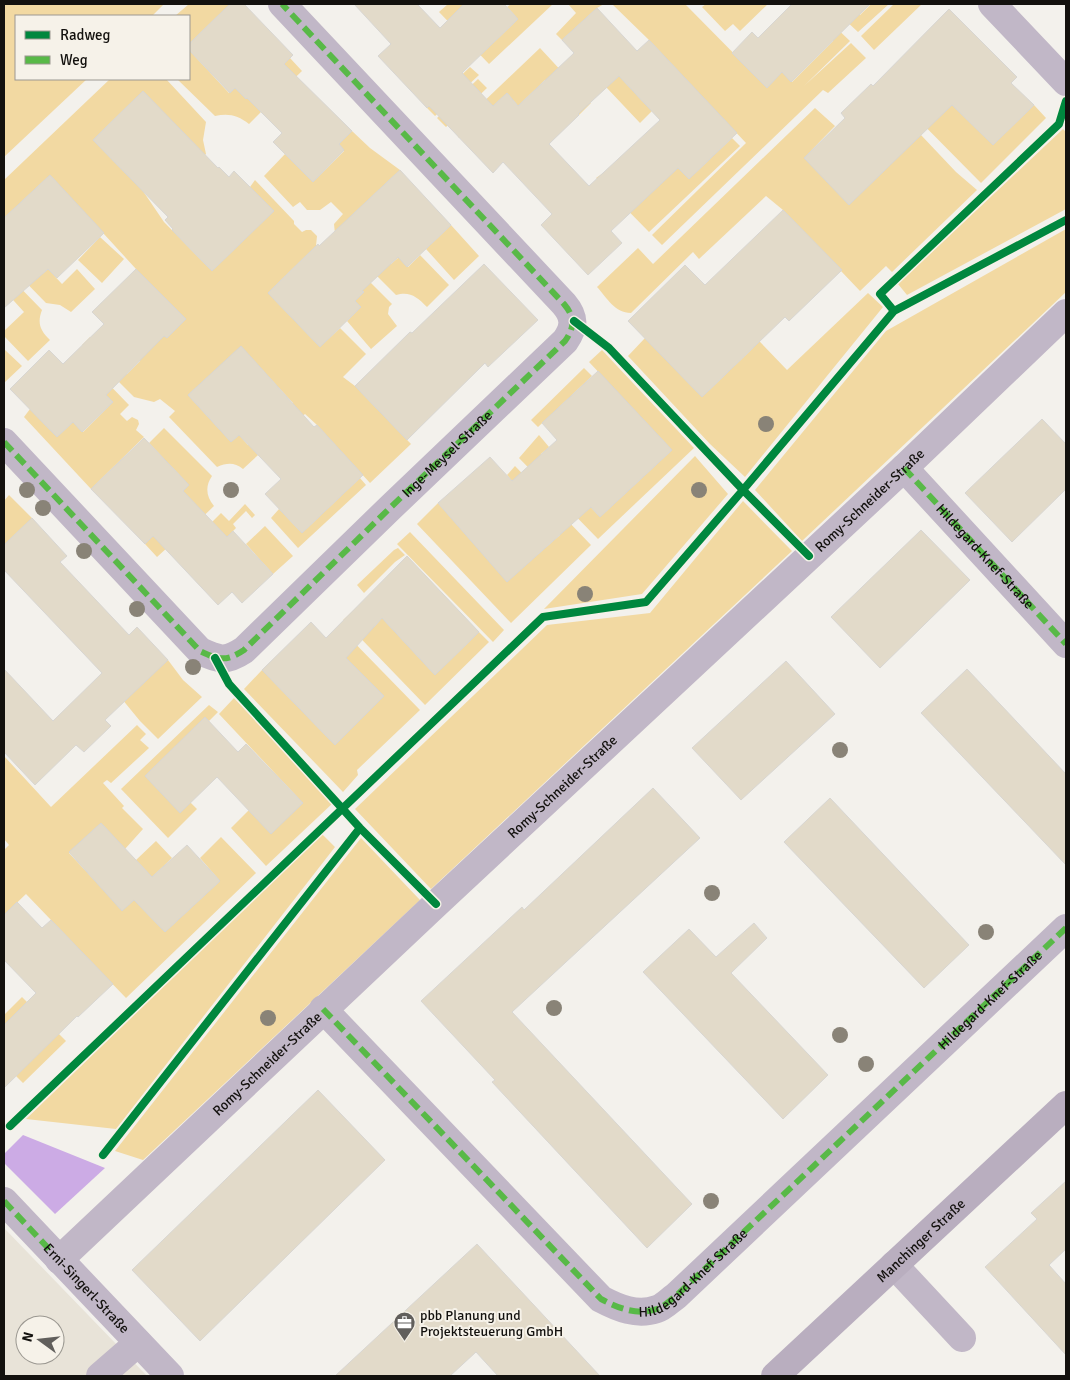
<svg xmlns="http://www.w3.org/2000/svg" width="1070" height="1380" viewBox="0 0 1070 1380" font-family="Signika,sans-serif">
<rect width="100%" height="100%" fill="#f3f1ec"/>
<path fill="#e8e3d8" fill-rule="evenodd" d="M4 1228 147 1376H4ZM25 1325H55V1355H25Z"/>
<path fill="#f2d9a2" d="M6 4H164L152 16H16V79H87L4 157V7Z
M189 4H230L189 44V16H175Z
M448 4H464L453 15 486 50 518 19 507 7 511 4H553L489 64 439 12Z
M568 4H604L597 8 562 40 556 34 576 13Z
M612 4H685L767 87 782 72 792 82 833 41 830 22 850 41 804 86 851 43 866 58 828 93 823 90 662 245 652 235 746 143 649 40Z
M706 4H768L740 31 733 24 725 31 702 7Z
M828 4H848L860 15 871 4H889L858 32Z
M894 4H922L874 50 861 36Z
M540 48 591 103 579 115 545 80 518 106 507 93 459 138 454 130Z
M189 50 229 93 235 88 246 99 260 87 273 100 249 124C238 115 228 113 215 116L177 79H189Z
M290 58 302 71 279 93 267 80Z
M470 67 479 75 435 116 427 108Z
M619 76 647 106 677 77 682 81 640 123 606 87Z
M110 79H166L206 122 203 140 206 154 181 178 143 91 93 140 143 191 164 222 212 271 273 211 250 187 255 180 294 221V224L302 232 306 230H311L317 236 316 246 268 293 320 347 340 328 366 354 343 377 355 386 411 444 370 483 317 425 305 414 274 440 266 429 293 403 241 347 188 395 231 442 239 435 248 445 261 434 270 444 243 469C234 462 227 463 217 467L169 417 175 411 160 399 154 402 134 397 82 345 90 337 127 374 140 361 132 352 156 327 167 338 185 319 136 269 50 175 4 218V180Z
M478 79 487 88 446 127 437 118Z
M928 81 993 145 1034 105 1046 118 981 183 895 96Z
M815 108 835 126 804 158 921 135 956 172 977 190 892 272 886 266 860 291 783 210 766 196 699 259 693 252 631 313C615 313 607 298 597 287L638 248 653 264Z
M1063 129 1066 132V209L907 295 898 284Z
M352 131 370 148 400 170 348 219 391 264 399 257 408 267 420 255 449 285 427 307C417 297 410 291 396 295L335 234 334 224 343 214 331 202 320 210H307L300 202 293 207 264 176 285 154 313 182 344 151 339 144Z
M732 138 740 146 649 232 596 178 603 173 678 168 689 179Z
M451 225 479 256 454 280 426 249Z
M1066 229V292L802 541 755 490 886 331Z
M4 236 41 275 48 269 62 284 77 269 95 289 71 312 60 305 46 303 4 260Z
M100 237 124 259 102 283 78 260Z
M330 242 392 304 389 307 388 314 397 326 371 349 347 321 361 307 355 301 364 292 322 249Z
M4 271 42 310C37 323 40 330 50 340L28 361 4 336V331L24 312 4 290Z
M868 293 883 307 745 477 710 444 628 356 645 338 702 397 753 348 732 326 739 320 787 370Z
M4 349 22 366 4 383Z
M602 350 694 448 598 539 519 458 539 435 549 447 541 454 600 517 672 450 589 362Z
M584 368 592 376 538 427 531 420Z
M97 372 129 405 120 414 127 421 132 417 138 420 139 424 136 430 144 437 91 489 24 417 30 409 57 437 73 422 83 432 113 402 90 379Z
M164 428 212 476C205 486 206 497 214 506L188 531 182 492 189 485 149 443Z
M695 456 728 494 642 594 544 609Z
M515 466 591 545 511 623 417 524 438 503 507 581 560 535 507 475Z
M360 478 366 485 298 548 271 518 279 509 302 533Z
M9 495 32 518 4 545V501Z
M743 501 792 551 431 889 355 809 547 625 650 613Z
M245 504 255 515 252 518 246 511 233 524 236 528 227 537 212 522 221 513 229 521Z
M167 522 180 536 157 557 145 544Z
M265 526 293 556 273 574 246 544Z
M410 532 504 630 493 642 397 544Z
M398 548 405 555 395 562 364 593 357 585 394 550Z
M357 607 374 627 382 618 435 675 479 632 489 642 425 705 343 620Z
M340 628 420 710 357 770 358 775 343 792 244 689 262 670 335 745 384 696 327 639Z
M168 660 183 680 202 697 158 739 140 721 108 682Z
M234 698 334 802 266 866 231 828 249 810 303 803 219 714Z
M209 705 218 712 209 721 205 718 145 776 180 812 190 802 197 809 168 838 121 789Z
M137 725 146 734 140 740 149 748 111 783 107 780 103 783 124 806 122 808 143 829 125 849 101 823 69 853 122 910 134 900 165 932 220 881 200 858 221 837 256 873 126 998 26 894 4 915V850L9 845 4 839V756L51 807Z
M322 834 335 847 116 1129 26 1119Z
M361 838 420 900 143 1160 115 1151Z
M156 841 172 858 152 877 136 860Z
M22 997 66 1041 23 1083 16 1076 17 1012 4 1025V1015Z"/>
<path fill="#ccabe5" d="M23 1135 105 1168 55 1214 4 1163V1154Z"/>
<path fill="#e2dac9" stroke="#d8d6d2" fill-rule="evenodd" d="M230 4H244L293 55 284 64 352 131 339 144 344 150 313 182 273 142 282 133 247 98 246 99 235 88 230 93 189 50V44Z
M354 4H417L440 28 464 4H504L518 19 462 73 493 106 507 93 518 106 574 53 562 40 597 8 637 51 649 40 737 133 689 179 678 168 611 231 622 243 588 275 541 225 552 214 503 162 493 173 429 106 427 108 378 56 391 44ZM619 76 660 120 589 186 549 144 579 115 578 114Z
M792 4H870L791 82 782 72 767 88 732 53 752 32 758 38Z
M949 9 1017 77 1011 83 1034 105 993 145 952 105 849 205 804 158 845 118 841 113 871 84 873 86Z
M143 91 218 168 219 167 229 177 234 171 274 211 212 271 172 230 173 229 165 220 168 217 93 140Z
M400 170 451 225 407 267 398 257 362 291 364 292 355 301 361 307 320 347 268 293 318 244 319 246Z
M50 175 104 233 57 278 48 269 4 308V218Z
M783 210 842 270 789 321 785 317 702 397 628 321 685 265 705 285Z
M484 264 538 320 488 367 485 363 407 440 355 386 410 332 412 333Z
M136 269 186 319 167 338 164 336 106 395 113 402 82 432 73 422 57 437 10 389 49 350 63 364 104 324 92 312Z
M241 346 314 427 317 425 363 475 302 533 265 494 281 479 239 435 231 442 188 395Z
M598 371 672 450 600 517 591 507 507 582 438 503 490 457 512 481 557 440 542 423Z
M1042 419 1066 444V489L1012 542 965 493Z
M144 438 189 485 183 491 227 537 233 531 273 574 242 603 232 592 218 605 153 536 145 544 91 489Z
M32 518 67 556 60 562 129 635 137 627 168 660 105 720 111 726 84 752 76 745 35 785 4 752V669L53 721 102 673 4 570V545Z
M921 530 970 580 880 668 831 617Z
M407 556 479 632 435 675 382 618 346 658 384 696 335 745 262 670 311 622 326 638Z
M786 661 835 714 741 800 692 748Z
M967 669 1066 774V865L921 713Z
M205 717 238 752 246 744 303 803 271 834 217 777 180 813 145 776Z
M653 788 700 838 512 1012 692 1204 647 1248 492 1082 495 1080 421 1001 522 907 524 910Z
M830 798 969 945 924 988 784 842Z
M101 823 152 877 187 845 220 881 165 932 134 900 122 911 69 852Z
M17 902 42 928 51 920 113 984 78 1017 77 1016 4 1088V1025L36 993 4 960V915Z
M754 923 767 938 731 973 828 1075 783 1119 643 972 689 929 716 957Z
M318 1090 385 1160 200 1341 132 1270Z
M1066 1181V1249L1049 1265 1066 1284V1355L985 1267 1037 1219 1031 1213Z
M477 1244 600 1376H498L476 1352 450 1376H335Z"/>
<g fill="none" stroke-linecap="round" stroke-linejoin="round">
<g stroke="#c1b7c7" stroke-width="28">
<path d="M992 4 1066 82"/>
<path d="M4 442 200 651C219 660 226 662 244 650L391 507 565 341C575 327 575 317 564 304L282 4"/>
<path d="M904 468 1066 644"/>
<path id="s1" d="M323 1009 601 1299C618 1308 637 1316 657 1309 664 1307 670 1300 676 1296L1066 928"/>
<path id="s2" d="M4 1201 170 1376"/>
<path id="s3" d="M59 1260 436 904 904 468 1066 313"/>
<path d="M894 1265 962 1338"/>
<path d="M100 1376 138 1343"/>
</g>
<path stroke="#b9aebf" stroke-width="28" id="s4" d="M775 1376 1066 1105"/>
<g stroke="#58b947" stroke-width="6" stroke-dasharray="12 6" stroke-linecap="butt">
<path id="s5" d="M4 442 200 651C219 660 226 662 244 650L391 507 565 341C575 327 575 317 564 304L282 4"/>
<path id="s6" d="M904 468 1066 644"/>
<path d="M323 1009 601 1299C618 1308 637 1316 657 1309 664 1307 670 1300 676 1296L1066 928"/>
<path d="M4 1201 49 1249"/>
</g>
<defs>
<path id="cycleway" d="M894 311 1066 220
M574 321 609 348 743 490 809 556
M215 658 229 684 360 828 436 904
M10 1126 543 617 646 602 743 490 894 311 880 294 1059 124 1066 101
M103 1155 360 828"/>
</defs>
<use href="#cycleway" stroke="#f6f2e9" stroke-width="11"/>
<use href="#cycleway" stroke="#00873e" stroke-width="8"/>
</g>
<g fill="#898377">
<circle cx="766" cy="424" r="8"/>
<circle cx="27" cy="490" r="8"/>
<circle cx="231" cy="490" r="8"/>
<circle cx="699" cy="490" r="8"/>
<circle cx="43" cy="508" r="8"/>
<circle cx="84" cy="551" r="8"/>
<circle cx="585" cy="594" r="8"/>
<circle cx="137" cy="609" r="8"/>
<circle cx="193" cy="667" r="8"/>
<circle cx="840" cy="750" r="8"/>
<circle cx="712" cy="893" r="8"/>
<circle cx="986" cy="932" r="8"/>
<circle cx="554" cy="1008" r="8"/>
<circle cx="268" cy="1018" r="8"/>
<circle cx="840" cy="1035" r="8"/>
<circle cx="866" cy="1064" r="8"/>
<circle cx="711" cy="1201" r="8"/>
</g>
<defs>
<symbol id="office-pin" viewBox="-11 -11 22 30"><path d="M0 17L-7.5 6A9.5 9.5 0 1 1 7.5 6Z" fill="#615f5c" stroke="#f6f2e9"/><path d="M-6-3h4V-5.5h4V-3h4V5H-6ZM-1-4.5V-3h2v-1.5ZM-6 0V1H6V0Z" fill="#fff"/></symbol>
</defs>
<g fill-rule="evenodd">
<use href="#office-pin" x="392" y="1310" width="25" height="34"/>
</g>
<g text-anchor="middle" stroke-width="4" stroke-linejoin="round" paint-order="stroke">
<g font-size="14" fill="#13110e" stroke="#f6f2e9">
<text dy="5" stroke="none"><textPath href="#s5" startOffset="616">Inge-Meysel-Straße</textPath></text>
<text dy="5" stroke="none"><textPath href="#s3" startOffset="1111">Romy-Schneider-Straße</textPath></text>
<text dy="5" stroke="none"><textPath href="#s6" startOffset="120">Hildegard-Knef-Straße</textPath></text>
<text dy="5" stroke="none"><textPath href="#s3" startOffset="691">Romy-Schneider-Straße</textPath></text>
<text dy="5" stroke="none"><textPath href="#s1" startOffset="915">Hildegard-Knef-Straße</textPath></text>
<text dy="5" stroke="none"><textPath href="#s3" startOffset="286">Romy-Schneider-Straße</textPath></text>
<text dy="5" stroke="none"><textPath href="#s4" startOffset="199">Manchinger Straße</textPath></text>
<text dy="5" stroke="none"><textPath href="#s1" startOffset="510">Hildegard-Knef-Straße</textPath></text>
<text dy="5" stroke="none"><textPath href="#s2" startOffset="120">Erni-Singerl-Straße</textPath></text>
</g>
<g font-size="14" fill="#13110e" stroke="#f6f2e9" text-anchor="start">
<text x="420" y="1320">pbb Planung und<tspan x="420" dy="16">Projektsteuerung GmbH</tspan></text>
</g>
</g>
<rect width="1070" height="1380" fill="none" stroke="#13110e" stroke-width="10"/>
<rect x="15" y="15" width="175" height="65" fill="#f6f2e9" stroke="#9b9891"/>
<rect x="25" y="31" width="25" height="8" fill="#00873e" stroke="#9b9891"/>
<text x="60" y="40" font-size="15" fill="#13110e">Radweg</text>
<rect x="25" y="56" width="25" height="8" fill="#58b947" stroke="#9b9891"/>
<text x="60" y="65" font-size="15" fill="#13110e">Weg</text>
<g transform="translate(40 1340) rotate(285)"><circle r="24" fill="#f6f2e9" stroke="#9b9891"/>
<path d="M0-4L9 19L0 12L-9 19Z" fill="#615f5c"/>
<text y="-8" font-size="14" font-weight="bold" text-anchor="middle" fill="#13110e">N</text>
</g>
</svg>
